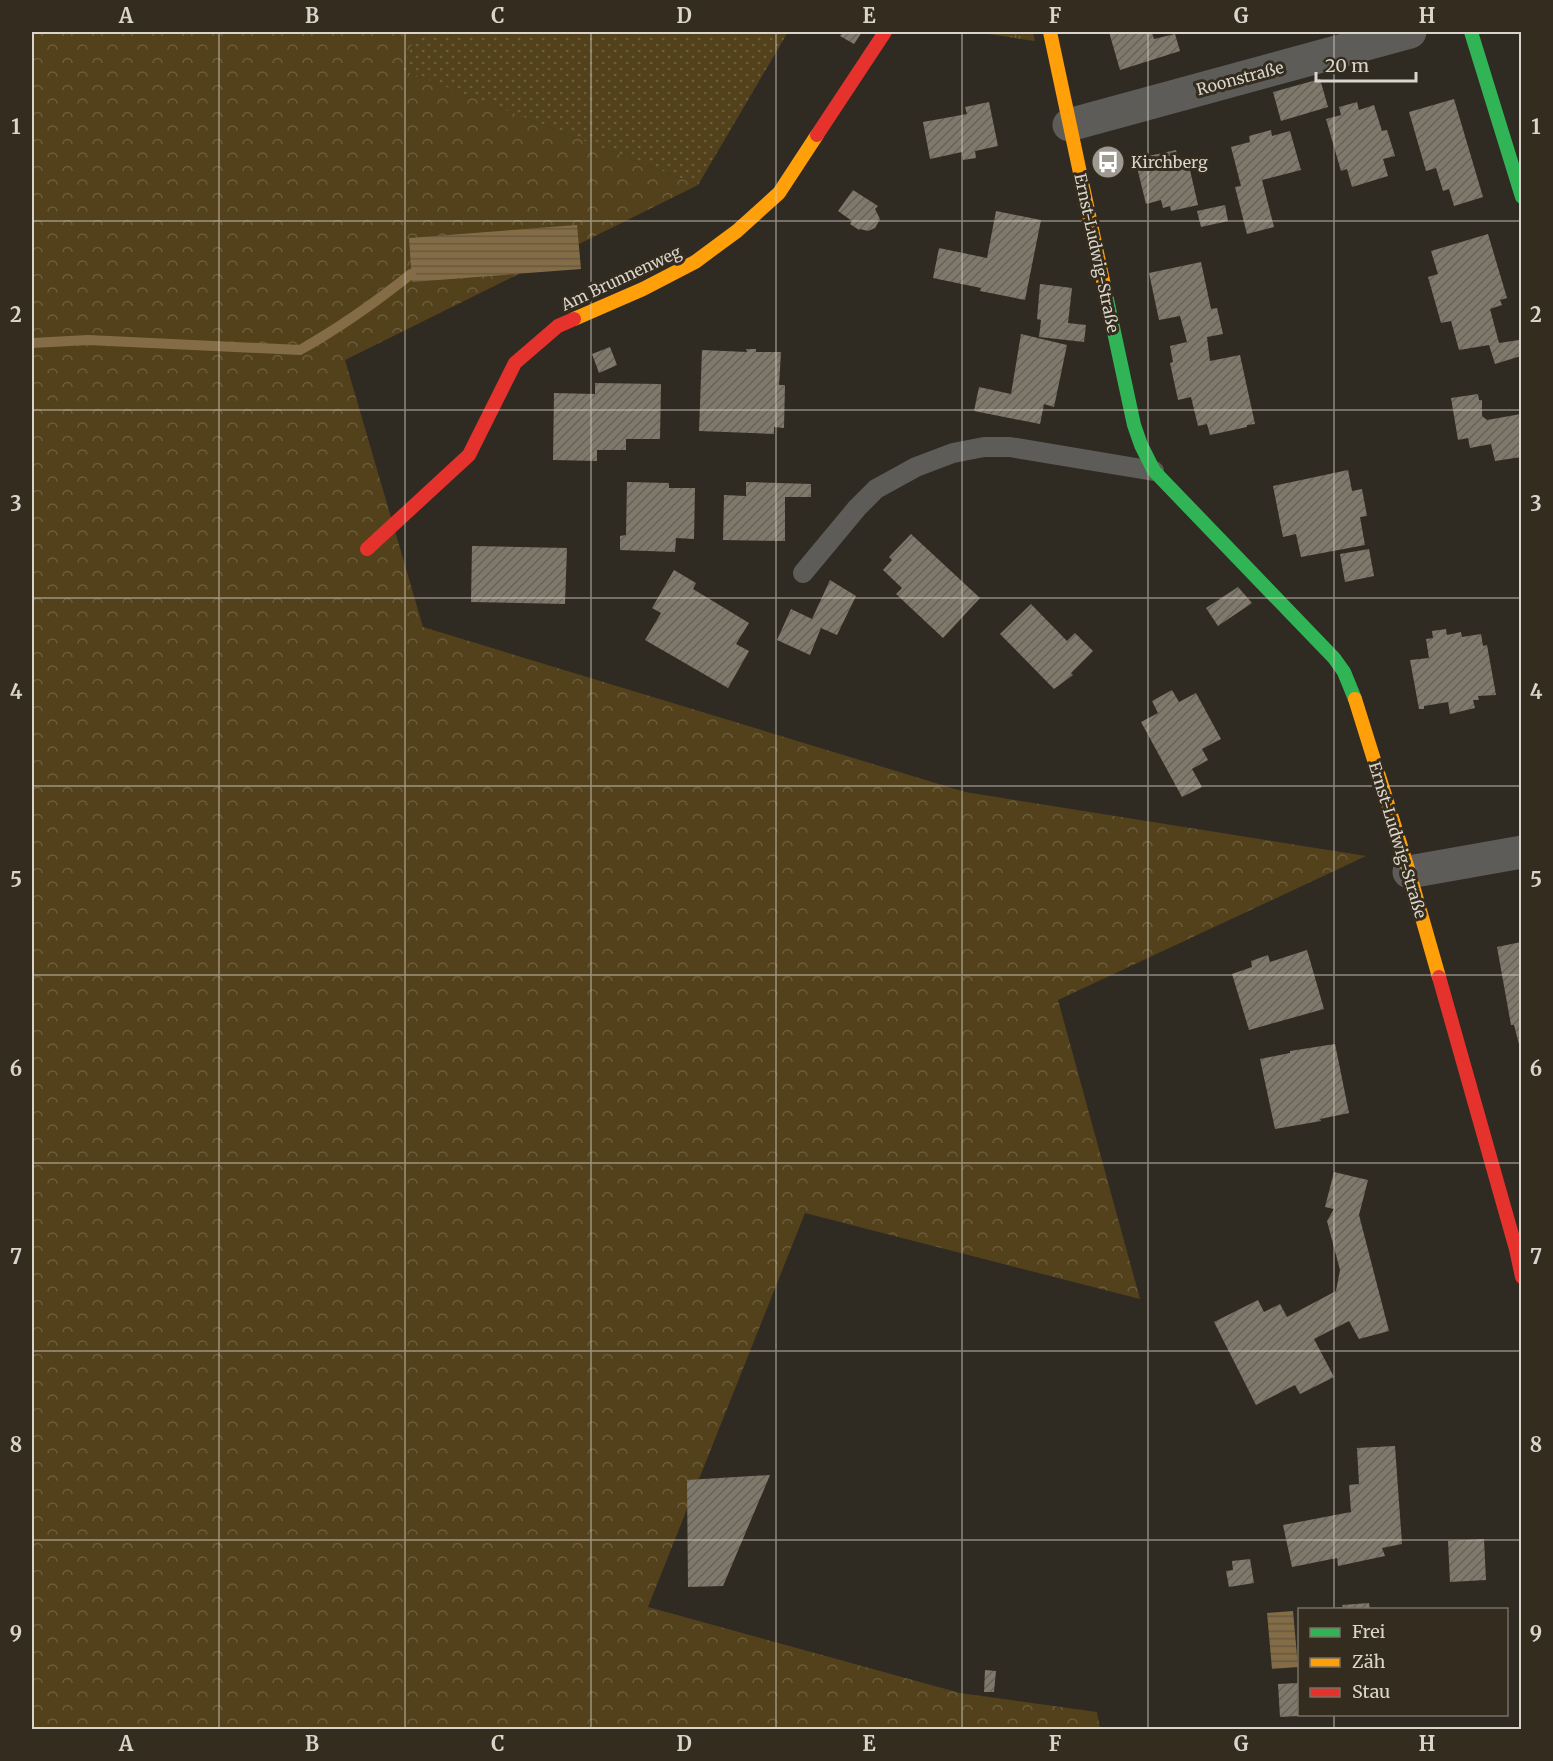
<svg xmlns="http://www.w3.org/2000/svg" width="1553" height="1761" viewBox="0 0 1553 1761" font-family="Merriweather,serif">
<defs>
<pattern id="grass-dots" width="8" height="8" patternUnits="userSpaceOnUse" patternTransform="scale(1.5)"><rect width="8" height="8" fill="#53411b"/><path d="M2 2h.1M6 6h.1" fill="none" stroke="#6b5c3b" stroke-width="1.8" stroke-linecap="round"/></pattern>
<pattern id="forest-crowns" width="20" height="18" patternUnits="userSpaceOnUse" patternTransform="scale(1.5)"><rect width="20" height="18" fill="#53411b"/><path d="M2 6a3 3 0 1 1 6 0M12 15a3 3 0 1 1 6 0" fill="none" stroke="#6b5c3b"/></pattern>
<pattern id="park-tufts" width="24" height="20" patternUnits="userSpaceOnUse" patternTransform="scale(1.5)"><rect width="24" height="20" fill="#53411b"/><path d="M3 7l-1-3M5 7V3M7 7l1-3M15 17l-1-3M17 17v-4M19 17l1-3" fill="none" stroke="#6b5c3b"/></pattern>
<pattern id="water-rules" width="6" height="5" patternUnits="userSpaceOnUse" patternTransform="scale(1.5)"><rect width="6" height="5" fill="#846d46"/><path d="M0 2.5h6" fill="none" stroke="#665942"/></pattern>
<pattern id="building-hatch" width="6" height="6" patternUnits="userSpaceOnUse" patternTransform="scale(1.5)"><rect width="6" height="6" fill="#7f796c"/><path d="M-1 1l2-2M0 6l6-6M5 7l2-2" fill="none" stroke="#666259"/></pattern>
</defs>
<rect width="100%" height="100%" fill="#2f2b23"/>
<path fill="url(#grass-dots)" d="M418 32H788L698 185 399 69Z"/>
<path fill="url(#forest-crowns)" d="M32 32H418L400 69 698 185 345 360 423 627 965 792 1366 856 1058 1000 1140 1299 805 1213 648 1607 960 1693 1097 1712 1100 1729 32 1730Z"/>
<path fill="url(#park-tufts)" d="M976 32H1033L1035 41H1034Z"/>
<path fill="url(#water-rules)" d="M577 225 581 269 412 282 409 238Z
M1293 1611 1298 1667 1272 1669 1267 1613Z"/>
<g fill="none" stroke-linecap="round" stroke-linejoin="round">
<path stroke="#846d46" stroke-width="10" d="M32 343 88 340 300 350C339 328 376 302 411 274"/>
</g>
<path fill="url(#building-hatch)" d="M844 32H862L854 44 840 36Z
M1109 32H1152L1154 39 1175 34 1180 51 1120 70Z
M1320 79 1328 107 1281 121 1273 92Z
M1454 99 1483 197 1454 206 1449 189 1443 191 1436 168 1426 171 1409 112Z
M989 102 998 146 975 151 976 158 963 160 962 152 930 159 923 122 967 114 965 107Z
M1357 102 1359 110 1374 105 1382 131 1387 130 1395 156 1383 159 1388 176 1352 187 1347 169 1341 171 1326 119 1341 115 1339 107Z
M1271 130 1272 136 1290 131 1301 170 1262 180 1274 227 1247 234 1235 187 1241 186 1231 147 1250 142 1249 136Z
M1176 150 1178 159 1187 157 1198 205 1171 211 1170 206 1163 208 1161 200 1146 204 1135 159Z
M853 190 878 206 875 209 880 219 875 228 868 231 860 229 859 230 850 224 852 221 838 211Z
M1225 205 1228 221 1201 227 1197 211Z
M996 211 1041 220 1025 300 980 291 981 288 933 278 939 248 987 258Z
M1488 234 1507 298 1500 300 1502 305 1490 309 1499 343 1519 340 1521 349V356L1495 364 1489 345 1459 350 1451 321 1441 323 1428 277 1438 274 1431 251Z
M1201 262 1211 309 1217 308 1223 334 1207 337 1210 361 1240 355 1255 424 1247 425V427L1210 435 1207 424 1198 426 1191 397 1178 400 1170 363 1173 362 1170 346 1187 342 1180 316 1159 320 1149 273Z
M1040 284 1072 288 1068 323 1086 325 1084 342 1039 337 1041 320 1037 319Z
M1021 334 1067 345 1054 407 1044 404 1040 424 974 411 979 387 1011 394Z
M610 347 617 365 599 373 592 354Z
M746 349H756V352H781L779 385H785L784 428 774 427V434L699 431 702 350 747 352Z
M595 383 661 384 660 439H626V450H597V461L553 460 554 393 595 394Z
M1478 394 1479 400H1482V416L1487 420 1521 414V457L1495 461 1491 444 1470 448 1468 438 1458 440 1451 398Z
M1348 470 1352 491 1362 489 1367 516 1360 517 1365 545 1301 557 1296 534 1283 537 1273 486Z
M627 482 669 483V488H695L694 539 676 538 675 552 620 550V536L626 535Z
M746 482 811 484V497H785V541L723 540 724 495 746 496Z
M911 534 980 598 943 638 896 594 902 588 883 570 892 560 889 557Z
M472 546 567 548 565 604 471 602Z
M1369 549 1374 576 1345 582 1340 554Z
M674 570 696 583 693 589 749 623 736 644 749 651 728 688 645 640 661 613 652 608Z
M830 580 856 596 837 635 821 628 810 655 777 640 791 609 812 619Z
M1238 587 1252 603 1218 626 1206 608Z
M1031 604 1067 641 1075 633 1093 651 1071 673 1073 675 1054 689 1000 634Z
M1446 629 1447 635 1461 632 1462 637 1481 634 1483 646 1487 645 1496 695 1478 696 1479 700H1473L1475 708 1450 714 1448 702 1424 706V709H1419L1410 660 1429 658 1426 639 1433 638 1432 631Z
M1172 690 1179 702 1196 693 1221 739 1202 749 1208 760 1192 769 1202 787 1182 797 1141 722 1158 713 1152 701Z
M1521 942V1052L1514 1025H1511L1497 947Z
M1307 950 1324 1009 1249 1030 1232 974 1252 967 1251 961 1268 955 1270 962Z
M1335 1044 1349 1113 1320 1119 1321 1121 1275 1129 1260 1059 1290 1053V1051Z
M1334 1172 1368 1180 1359 1215 1389 1331 1359 1339 1349 1321 1314 1339 1334 1377 1300 1394 1295 1385 1256 1405 1214 1322 1258 1300 1264 1312 1280 1304 1287 1317 1336 1291 1340 1270 1327 1221 1334 1209 1325 1207Z
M1395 1446 1402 1544 1382 1548 1385 1556 1338 1566 1337 1558 1292 1567 1283 1525 1351 1512 1349 1485 1359 1484 1357 1448Z
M770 1475 723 1586 688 1587 687 1480Z
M1484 1539 1486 1580 1450 1582 1448 1541Z
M1250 1559 1254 1583 1229 1587 1226 1571 1233 1570 1232 1561Z
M1369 1603 1370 1610H1332V1608L1343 1607 1342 1605Z
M985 1670 996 1671 994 1692H984Z
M1299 1683V1716L1280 1717 1278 1684Z"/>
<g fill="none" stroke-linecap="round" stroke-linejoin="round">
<path stroke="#5e5c59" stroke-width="20" d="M803 573 857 508 876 489 916 467 953 453 984 447H1010L1154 471"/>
<path stroke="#5e5c59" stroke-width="33" d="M1069 125 1410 32
M1409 872 1522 852"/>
<path stroke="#30b455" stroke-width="14" d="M1471 32 1522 197
M1105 290 1134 425 1141 445 1154 471 1334 658 1344 672 1355 699"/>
<path stroke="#ff9f0a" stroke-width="14" d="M1050 32 1105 290
M574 319 643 289 695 262 737 231 779 193 817 135
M1355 699 1409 872 1439 977"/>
<path stroke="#e5322d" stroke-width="14" d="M817 135 885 32
M367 549 469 455 515 363 558 326 574 319
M1439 977 1516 1249 1522 1277"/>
</g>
<path fill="none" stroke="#dad5cc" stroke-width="1.5" stroke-opacity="0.55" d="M219 32V1730M405 32V1730M591 32V1730M776 32V1730M962 32V1730M1148 32V1730M1334 32V1610M32 221H1522M32 410H1522M32 598H1522M32 786H1522M32 975H1522M32 1163H1522M32 1351H1522M32 1540H1522M1334 1714V1730"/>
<defs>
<symbol id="bus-disc" viewBox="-11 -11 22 22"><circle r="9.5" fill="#9e9a91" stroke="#342c1e"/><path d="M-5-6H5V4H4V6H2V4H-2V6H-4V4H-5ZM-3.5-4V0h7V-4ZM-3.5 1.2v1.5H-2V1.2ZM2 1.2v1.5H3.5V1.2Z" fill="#fff"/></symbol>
</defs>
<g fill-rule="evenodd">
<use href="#bus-disc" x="1089" y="143" width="38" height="38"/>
</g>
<g text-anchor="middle" stroke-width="6" stroke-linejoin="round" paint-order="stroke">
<g font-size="16" fill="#dad5cc" stroke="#342c1e">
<text transform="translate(1240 78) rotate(-15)" y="6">Roonstraße</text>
<text transform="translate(1097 253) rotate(78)" y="6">Ernst-Ludwig-Straße</text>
<text transform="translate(621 278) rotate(-25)" y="6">Am Brunnenweg</text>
<text transform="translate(1398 840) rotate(73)" y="6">Ernst-Ludwig-Straße</text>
</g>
<g font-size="16" fill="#dad5cc" stroke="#342c1e" text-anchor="start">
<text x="1131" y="168">Kirchberg</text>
</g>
</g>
<rect width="1553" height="1761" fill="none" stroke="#342c1e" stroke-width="66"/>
<rect x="1298" y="1608" width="210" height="108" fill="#342c1e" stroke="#767064" stroke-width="1.5"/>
<rect x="1310" y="1628" width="30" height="9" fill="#30b455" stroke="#767064" stroke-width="1.5"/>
<text x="1352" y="1638" font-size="18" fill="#dad5cc">Frei</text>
<rect x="1310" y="1658" width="30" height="9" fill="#ff9f0a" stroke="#767064" stroke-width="1.5"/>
<text x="1352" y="1668" font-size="18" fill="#dad5cc">Zäh</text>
<rect x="1310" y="1688" width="30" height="9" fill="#e5322d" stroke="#767064" stroke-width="1.5"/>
<text x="1352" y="1698" font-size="18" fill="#dad5cc">Stau</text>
<path d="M1316 72v9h100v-9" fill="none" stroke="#dad5cc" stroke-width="3"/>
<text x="1325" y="72" font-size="18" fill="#dad5cc" stroke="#342c1e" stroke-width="4.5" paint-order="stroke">20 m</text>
<rect x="33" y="33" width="1487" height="1695" fill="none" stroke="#dad5cc" stroke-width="2"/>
<g font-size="20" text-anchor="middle" font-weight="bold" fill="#dad5cc">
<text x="126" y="23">A</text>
<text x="312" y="23">B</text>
<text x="498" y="23">C</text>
<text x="684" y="23">D</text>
<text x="869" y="23">E</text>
<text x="1055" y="23">F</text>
<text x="1241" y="23">G</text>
<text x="1427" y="23">H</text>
<text x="16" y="134">1</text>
<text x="1536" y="134">1</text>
<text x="16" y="322">2</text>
<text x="1536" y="322">2</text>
<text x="16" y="511">3</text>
<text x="1536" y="511">3</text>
<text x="16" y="699">4</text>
<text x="1536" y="699">4</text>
<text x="16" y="887">5</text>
<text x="1536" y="887">5</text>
<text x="16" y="1076">6</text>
<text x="1536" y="1076">6</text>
<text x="16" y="1264">7</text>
<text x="1536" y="1264">7</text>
<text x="16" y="1452">8</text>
<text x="1536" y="1452">8</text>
<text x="16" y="1641">9</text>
<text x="1536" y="1641">9</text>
<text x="126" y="1751">A</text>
<text x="312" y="1751">B</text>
<text x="498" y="1751">C</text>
<text x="684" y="1751">D</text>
<text x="869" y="1751">E</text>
<text x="1055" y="1751">F</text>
<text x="1241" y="1751">G</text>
<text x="1427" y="1751">H</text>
</g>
</svg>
